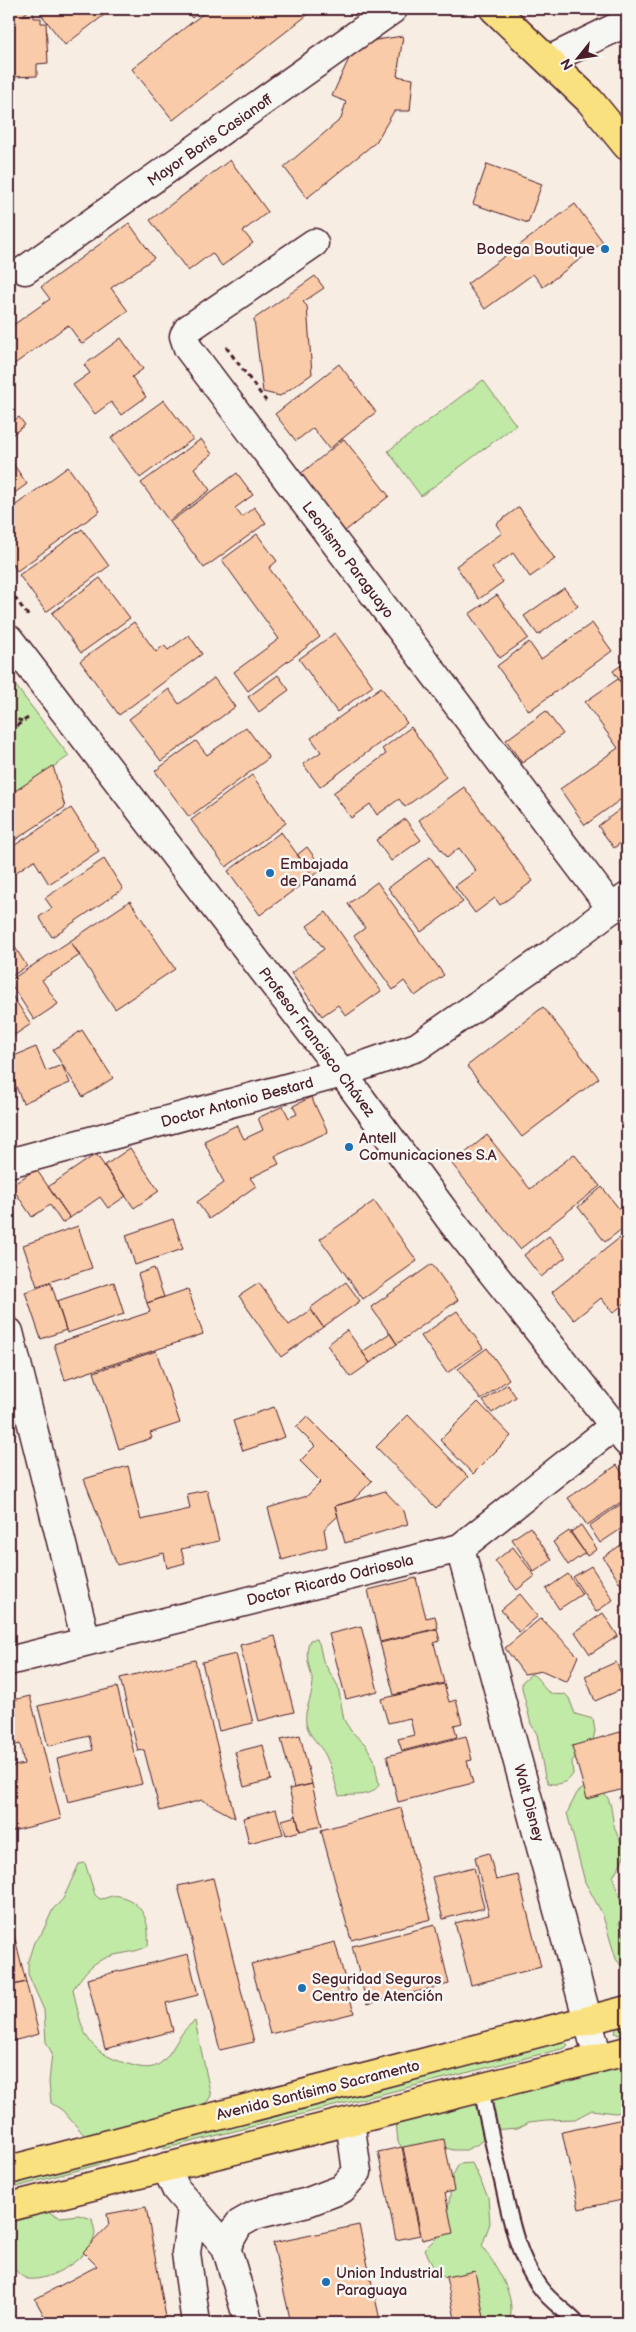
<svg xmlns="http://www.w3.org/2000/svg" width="636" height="2332" viewBox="0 0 636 2332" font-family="'Balsamiq Sans',sans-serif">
<rect width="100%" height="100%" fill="#f7ede3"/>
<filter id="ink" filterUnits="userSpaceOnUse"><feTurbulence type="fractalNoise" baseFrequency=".02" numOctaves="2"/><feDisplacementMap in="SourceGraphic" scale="10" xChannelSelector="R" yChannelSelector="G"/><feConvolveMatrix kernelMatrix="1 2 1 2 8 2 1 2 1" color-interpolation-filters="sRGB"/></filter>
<g filter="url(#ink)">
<path fill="#c0eaa6" stroke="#858468" d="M483 380 516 425 421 496 388 451Z
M9 677 69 756 9 797Z
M316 1639 319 1643 323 1661 338 1686 344 1720 351 1731 365 1744 374 1759 379 1785C370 1798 353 1794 339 1796 335 1783 332 1768 326 1756 320 1744 309 1737 306 1723 303 1709 316 1692 312 1678 309 1665 304 1653 310 1640Z
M531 1674C544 1679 541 1698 565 1694L569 1698 575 1714 593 1719 595 1731 591 1750 576 1756 572 1761 573 1774C568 1783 557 1786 548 1783L545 1777 537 1734 531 1724 522 1688V1682Z
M586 1786C619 1792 607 1812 617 1834 619 1840 626 1848 624 1856 622 1863 616 1870 613 1877L624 1911 619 1923 627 1944V1973L616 1959 602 1913 585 1882 567 1813 577 1793Z
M85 1863 95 1895 100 1899C106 1899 113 1894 119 1896 144 1902 150 1923 148 1946 134 1954 117 1952 103 1959 90 1964 81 1978 73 1989 82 2031 84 2051 128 2064 138 2067 149 2070 158 2065 173 2056 177 2032 195 2021L211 2096 207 2102 186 2112 167 2114 156 2120 137 2121 120 2129 86 2137 62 2110 51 2103 49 2082 52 2053 46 2042 44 2010 28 1974V1961L34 1942 42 1933 53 1909 63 1899 79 1864Z
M627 2024V2033L619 2035 615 2033 617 2027Z
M564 2041 568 2045 565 2048 163 2149 159 2145Z
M627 2050V2111L615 2113 592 2110 575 2119 547 2120 529 2122 518 2128 491 2130 478 2144 466 2150H453L434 2144 406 2153 398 2142 396 2122Z
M110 2158 108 2162 9 2189V2180Z
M472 2163 488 2197 490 2223 482 2246C496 2266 518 2297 509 2323H477V2300L474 2288 436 2274 425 2249 445 2229 453 2175 459 2164Z
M42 2210 60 2217 79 2215 92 2219C93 2224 95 2230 95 2234 91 2257 50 2282 28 2279 20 2277 13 2268 9 2261V2216Z"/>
<path fill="#f9cba8" stroke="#4a1f2b" d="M9 9H31L23 15 34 14V18H41V23H46L48 63 37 64V76L12 77Z
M37 9H112L65 45Z
M185 9H203L192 18Z
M209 9H315L173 120 132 69Z
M403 36 397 76 413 79 410 111H394L376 142 307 198 284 167 341 119 346 102 332 96 356 43Z
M230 160 268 212 243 231 253 243 222 266 212 253 188 271 150 220Z
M487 164 542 184 528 223 473 204Z
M575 204 603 242 543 287 533 274 485 309 467 284Z
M129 223 154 258 111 288 128 311 82 344 68 325 9 368V328L50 299 41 287Z
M315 276 324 288 303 302 307 306 312 374 280 396 263 392 254 319Z
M121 338 143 369 132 377 146 397 121 415 111 402 95 414 73 385 90 373 84 365Z
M339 364 376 412 329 449 313 428 296 441 275 414Z
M164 400 193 439 140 478 111 438Z
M19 417 25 425 9 437V424Z
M201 439 212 454 194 468 210 490 169 521 141 483Z
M344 439 389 496 344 532 299 475Z
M9 458 27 484 9 497Z
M68 467 100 511 17 571 9 559V510Z
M237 473 253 495 235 508 242 517 254 507 266 523 204 568 170 522Z
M519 507 555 559 530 577 513 553 492 568 503 582 479 599 456 566 502 533 496 524Z
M82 529 109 566 46 612 19 575Z
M257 534 277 561 269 568 320 637 248 691 234 672 279 639 222 560Z
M100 578 130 618 81 653 52 613Z
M564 588 578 606 538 635 524 616Z
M497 595 528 638 500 658 469 614Z
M134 622 156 652 164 645 168 650 189 635 202 654 119 715 80 661Z
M592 623 612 651 529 711 497 666 529 642 541 659Z
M335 633 373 686 337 712 299 659Z
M627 661V687L625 688 613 671Z
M278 675 289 690 259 712 248 697Z
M214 678 235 707 161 761 129 719 169 689 179 704Z
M618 679 627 691V795L585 825 560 789 618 748 585 702Z
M381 687 407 723 320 787 303 764 321 752 311 738Z
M546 711 563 734 522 763 506 740Z
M246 727 269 758 189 817 155 771 196 741 207 755Z
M411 727 446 777 405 807 399 799 377 815 370 804 351 818 333 793 386 754 382 749Z
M53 766 65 807 9 844V795Z
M252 775 286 823 226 867 191 820Z
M464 787 533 881 500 905 495 898 475 913 455 886 476 871 459 848 447 858 419 820Z
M627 804V838L614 848 598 826Z
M71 808 99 851 49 884 34 860 12 875 9 870V849Z
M405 819 421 840 391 861 376 840Z
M281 832 313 876 260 915 228 871Z
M307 847 323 869 313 876 297 855Z
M430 857 463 902 421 932 388 888Z
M104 859 123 889 52 937 39 917 52 908 45 898Z
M377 882 444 975 415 996 404 981 393 990 354 936 365 928 348 904Z
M130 901 175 969 115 1009 70 941Z
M326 912 381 991 346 1016 338 1005 322 1016 291 973 324 949 307 926Z
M9 938 27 966 9 978Z
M70 941 80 955 42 980 58 1004 34 1020 9 981Z
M11 994 31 1024 10 1038 9 995Z
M543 1007 599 1078 522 1137 467 1066Z
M82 1030 113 1078 83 1097 53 1050Z
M36 1047 46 1071 62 1065 70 1083 23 1103 9 1070V1058Z
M311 1097 328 1132 275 1156 279 1164 250 1178 256 1186 209 1219 197 1202 224 1183 204 1141 237 1125 244 1139 263 1130 258 1118 283 1106 289 1118 297 1114 293 1106Z
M487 1135 530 1189 574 1154 600 1186 520 1249 452 1164Z
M130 1148 159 1191 134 1208 104 1166Z
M96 1154 126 1196 108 1208 100 1197 70 1218 48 1187Z
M36 1169 70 1218 62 1223 50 1205 32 1217 11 1186Z
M602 1187 627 1219V1225L605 1242 578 1207Z
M374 1201 417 1261 363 1299 320 1239Z
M173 1219 183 1249 135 1265 126 1235Z
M78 1226 92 1268 37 1286 23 1245Z
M627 1232V1301L613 1313 601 1298 574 1320 552 1292Z
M549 1236 566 1257 541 1277 524 1255Z
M432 1264 458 1300 397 1344 371 1307Z
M154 1268 164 1297 147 1303 138 1274Z
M114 1282 124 1314 67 1333 57 1301Z
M346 1282 360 1301 323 1327 310 1308Z
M51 1283 66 1330 41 1339 25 1292Z
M259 1283 289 1325 311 1310 323 1327 281 1357 239 1296Z
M188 1289 203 1334 65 1380 54 1344 150 1312 147 1303Z
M457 1311 483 1348 447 1373 421 1336Z
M347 1330 370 1363 350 1377 327 1345Z
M390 1333 397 1344 370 1363 362 1352Z
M487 1348 509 1379 481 1400 458 1369Z
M156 1351 180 1423 150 1433 152 1438 119 1449 94 1372Z
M507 1384 516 1397 492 1413 483 1401Z
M478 1402 511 1436 473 1474 440 1440Z
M274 1407 285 1437 243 1451 233 1421Z
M408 1415 468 1477 436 1508 376 1447Z
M307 1416 372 1481 352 1501 335 1506 338 1516 324 1529 327 1547 282 1560 268 1508 307 1496 321 1482 300 1461 315 1446 296 1427Z
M617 1465 627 1481V1498L587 1525 568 1498Z
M128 1466 141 1520 190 1509 187 1494 207 1490 219 1541 181 1549 185 1563 167 1568 164 1553 117 1565 84 1479Z
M385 1491 404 1511 408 1524 345 1543 335 1506Z
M627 1500V1525L600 1543 589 1526Z
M581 1525 597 1549 587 1556 571 1532Z
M530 1527 552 1560 534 1572 512 1539Z
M569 1531 585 1553 568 1565 553 1542Z
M627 1541V1594L603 1557Z
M513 1547 535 1576 517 1590 495 1561Z
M591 1566 613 1600 596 1612 573 1577Z
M568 1574 582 1594 559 1609 546 1589Z
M416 1578 426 1618 435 1616 438 1628 380 1642 368 1590Z
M520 1594 538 1616 519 1632 501 1610Z
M603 1613 618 1636 590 1654 575 1632Z
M541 1618 578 1656 567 1682 543 1671 524 1674 505 1648Z
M361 1626 378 1691 346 1699 329 1634Z
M437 1629 440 1641 434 1643 444 1683 394 1695 380 1643Z
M275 1636 294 1712 259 1721 240 1645Z
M236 1654 253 1723 219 1731 202 1662Z
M195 1660 223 1769 235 1818 202 1800 160 1811 144 1750 138 1751 120 1678Z
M616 1662 627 1687 595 1701 585 1676Z
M444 1684 449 1702 456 1700 462 1723 454 1725 457 1737 402 1751 398 1739 414 1735 410 1718 388 1723 381 1699Z
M117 1687 142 1784 68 1802 57 1759 93 1750 89 1736 48 1746 38 1706Z
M30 1696 61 1819 9 1832V1767L24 1764 20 1744 9 1747V1701Z
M627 1730V1788L587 1799 572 1746Z
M300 1735 312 1784 294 1788 281 1739Z
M466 1736 472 1760 467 1761 473 1783 398 1802 387 1756Z
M263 1745 271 1780 244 1787 235 1752Z
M312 1784 322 1826 300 1831 289 1789Z
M627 1795V1826L619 1797Z
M401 1808 431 1919 351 1940 321 1830Z
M276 1809 283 1834 249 1843 243 1818Z
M296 1816 300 1831 286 1835 282 1820Z
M489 1853 496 1880 518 1875 541 1967 471 1985 455 1923 489 1915 475 1857Z
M474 1867 484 1908 443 1919 432 1877Z
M213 1878 254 2042 220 2050 178 1886Z
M9 1915 26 1982 9 1986Z
M435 1925 449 1984 367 2004 352 1946Z
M335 1942 354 2013 270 2034 251 1964Z
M188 1954 198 1995 166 2003 173 2031 105 2049 87 1979Z
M26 1982 39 2034 9 2042V1986Z
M623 2119 625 2128H627V2199L579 2209 562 2132Z
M444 2139 454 2191 445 2193 453 2233 422 2240 403 2147Z
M402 2147 420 2235 396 2240 378 2152Z
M146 2207 167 2323H48L35 2299 97 2266 83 2252 109 2225 107 2214Z
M359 2225 380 2320 366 2323H291L273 2243Z
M475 2271 485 2323H456L446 2277Z
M9 2308 18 2323H9Z"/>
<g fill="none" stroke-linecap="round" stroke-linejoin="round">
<defs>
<path id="service" d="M481 2087C487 2119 494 2150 502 2181 510 2217 517 2256 539 2286 551 2303 564 2309 577 2323"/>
<path id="minor" d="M314 243 188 329 184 336 188 348 612 909
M25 270 393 9
M9 639 342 1073 9 1163
M9 1332 86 1641
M460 1548 598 2058
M9 1661 460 1548 614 1426
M166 2167 176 2189 226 2247 249 2323
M192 2209 186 2253 196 2323
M226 2247 239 2224 255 2215 308 2202 342 2189 357 2172 350 2121"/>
<path id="tertiary" d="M549 60 627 22
M627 897 553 953 417 1047 342 1073 452 1222 627 1442"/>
<path id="primary" d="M494 9 590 101 627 146
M9 2170 627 2010
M9 2207 627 2051"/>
</defs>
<use href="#service" stroke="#4a1f2b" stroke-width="18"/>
<use href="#minor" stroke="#4a1f2b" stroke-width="31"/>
<use href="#tertiary" stroke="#4a1f2b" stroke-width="31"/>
<use href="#primary" stroke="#4a1f2b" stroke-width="31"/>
<path stroke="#4a1f2b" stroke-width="3" stroke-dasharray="5 4" stroke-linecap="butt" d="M226 347 266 401
M9 590 30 618
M9 717 22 721
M9 731 31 716"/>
<use href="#service" stroke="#f6f6f2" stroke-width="14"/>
<use href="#minor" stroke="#f6f6f2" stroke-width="28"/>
<use href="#tertiary" stroke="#f6f6f2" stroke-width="28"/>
<use href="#primary" stroke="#fae180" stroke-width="28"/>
</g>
</g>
<g fill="#1f6fb2" stroke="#f6f6f2" stroke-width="2">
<circle cx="605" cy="249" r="5"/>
<circle cx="270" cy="873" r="5"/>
<circle cx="349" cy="1147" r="5"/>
<circle cx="302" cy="1988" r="5"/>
<circle cx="326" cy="2282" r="5"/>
</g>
<g text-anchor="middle" stroke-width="5" stroke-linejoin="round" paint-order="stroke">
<g font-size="15" fill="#4a1f2b" stroke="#f6f6f2">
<text transform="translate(210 140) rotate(-35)" y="5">Mayor Boris Casianoff</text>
<text transform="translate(348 560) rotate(53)" y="5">Leonismo Paraguayo</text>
<text transform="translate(317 1042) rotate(53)" y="5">Profesor Francisco Chávez</text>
<text transform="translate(237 1102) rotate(-15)" y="5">Doctor Antonio Bestard</text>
<text transform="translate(330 1580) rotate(-14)" y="5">Doctor Ricardo Odriosola</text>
<text transform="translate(529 1803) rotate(75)" y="5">Walt Disney</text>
<text transform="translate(318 2090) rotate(-14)" y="5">Avenida Santísimo Sacramento</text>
</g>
<g font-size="15" fill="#4a1f2b" stroke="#f6f6f2" text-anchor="start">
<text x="595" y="254" text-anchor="end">Bodega Boutique</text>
<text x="280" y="869">Embajada<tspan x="280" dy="17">de Panamá</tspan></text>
<text x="359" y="1143">Antell<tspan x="359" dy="17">Comunicaciones S.A</tspan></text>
<text x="312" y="1984">Seguridad Seguros<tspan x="312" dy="17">Centro de Atención</tspan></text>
<text x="336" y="2278">Union Industrial<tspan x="336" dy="17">Paraguaya</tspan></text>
</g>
</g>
<rect width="636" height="2332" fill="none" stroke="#f6f6f2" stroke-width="30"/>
<rect x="15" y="15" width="606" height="2302" fill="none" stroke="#4a1f2b" stroke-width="2" filter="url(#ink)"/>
<g transform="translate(578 58) rotate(240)" stroke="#f6f6f2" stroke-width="4" paint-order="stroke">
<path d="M0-4L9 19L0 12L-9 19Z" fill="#4a1f2b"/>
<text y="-8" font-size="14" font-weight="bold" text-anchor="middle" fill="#4a1f2b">N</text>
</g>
</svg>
